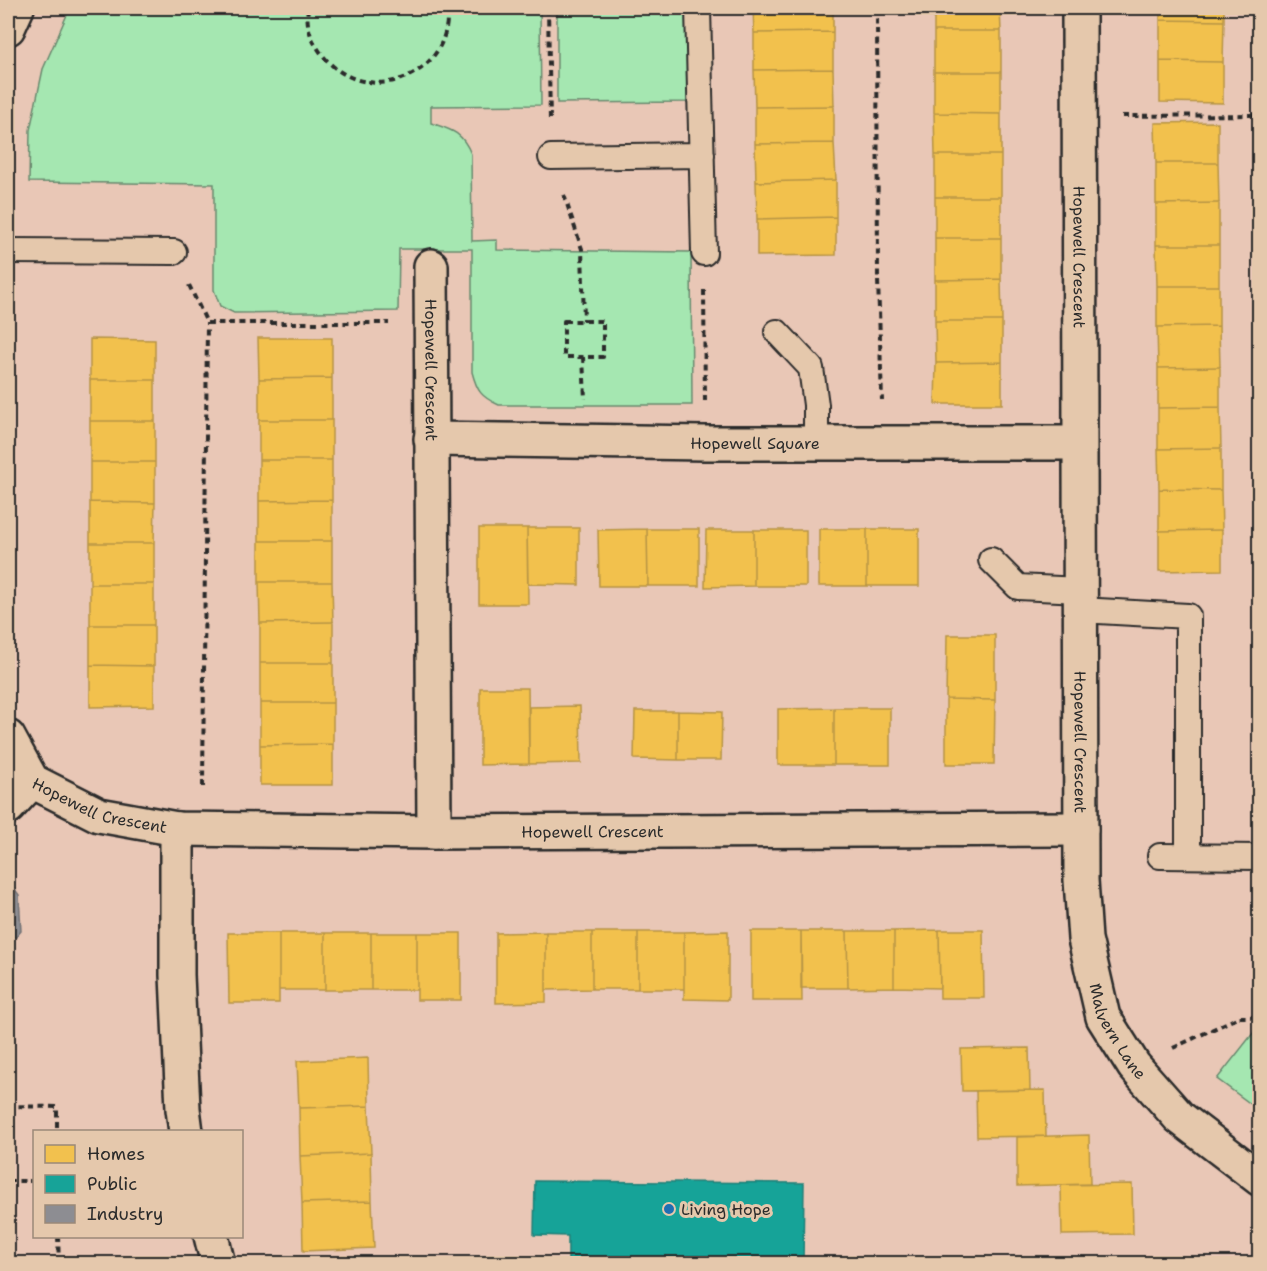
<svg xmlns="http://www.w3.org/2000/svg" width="1267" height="1271" viewBox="0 0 1267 1271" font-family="'Shantell Sans',sans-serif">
<rect width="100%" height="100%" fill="#e9c7b6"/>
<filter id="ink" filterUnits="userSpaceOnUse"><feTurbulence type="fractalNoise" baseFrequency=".0167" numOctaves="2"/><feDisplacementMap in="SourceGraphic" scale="12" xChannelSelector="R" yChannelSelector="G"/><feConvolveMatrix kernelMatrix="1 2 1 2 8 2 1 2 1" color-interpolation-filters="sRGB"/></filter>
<g filter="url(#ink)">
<path fill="#a5e7b1" stroke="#68896e" stroke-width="1.5" d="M70 8H540L541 105 431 106V123C452 130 462 132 471 154L472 241 497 240V250L691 252 692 405H499C481 397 477 391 472 372V249H399L398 311 234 313 220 306 214 290V184L29 182 30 130 43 69Z
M557 8H690L691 102 557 103Z
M1254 1032H1259V1110L1217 1079Z"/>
<path fill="#f2c14e" stroke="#b69444" stroke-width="1.5" d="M753 8H833V32L754 33Z
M934 8H1000L1001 31H934Z
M1160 8H1224V21L1160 20Z
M1160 20 1224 21 1223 62 1160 61Z
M934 31H1001V72H934Z
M833 32V69L754 70V33Z
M1160 61 1223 62V103L1160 102Z
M833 69 834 106 755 107 754 70Z
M934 72H1001V114L934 113Z
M834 106V143L755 144V107Z
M934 113 1001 114V155H935Z
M1218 122V163H1156L1155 123Z
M834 143 836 180 756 182 755 144Z
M935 155H1001V197H935Z
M1156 163H1218L1219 203 1156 204Z
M836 180V217L757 219 756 182Z
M935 197H1001V238H935Z
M1219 203V245H1156V204Z
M836 217V255L757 256V219Z
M935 238H1001V279L935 280Z
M1156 245H1219V286H1157Z
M1001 279 1002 321H935V280Z
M1157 286H1219V326L1157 327Z
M935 321H1002V362L936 363Z
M1219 326 1220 367 1158 368 1157 327Z
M258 338H332V378L259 379Z
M90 339 155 340V380H90Z
M1002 362V404H935L936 363Z
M1220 367V407L1158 408V368Z
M332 378V420H259V379Z
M90 380H155V421H90Z
M1220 407 1221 448 1158 449V408Z
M259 420H332V460H259Z
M90 421H155V462H90Z
M1221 448V490L1159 489 1158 449Z
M259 460H332V500L259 501Z
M90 462H155V503L90 502Z
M1159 489 1221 490 1222 530 1159 531Z
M332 500V541H259V501Z
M90 502 155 503 154 543H90Z
M479 528H527L528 604H479Z
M527 528H579V585L528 584Z
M647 529 648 586H599L598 530Z
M647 529H699V586H648Z
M819 529H867V586H819Z
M867 529H919V586H867Z
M706 530H754V586L705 587Z
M754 530H806V586H754Z
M1222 530V570L1159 571V531Z
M259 541H332V582H259Z
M90 543H154V584H90Z
M259 582H332L333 622 260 623Z
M90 584H154V625H90Z
M333 622V663H260V623Z
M90 625H154V666L90 665Z
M947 635H995V700L946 699Z
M260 663H333V703H260Z
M90 665 154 666V706L90 707Z
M480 688H528L529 764 480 765Z
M946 699 995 700 994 764H946Z
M260 703H333V744L260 745Z
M580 706 581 763 529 764V707Z
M834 708H890V765H834Z
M834 708V765H778V709Z
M635 711H678V760L634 759Z
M678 711 722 712 721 760H678Z
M333 744V785H260V745Z
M939 930H983L984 998H940Z
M939 930 940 988 894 987V931Z
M728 931V1000L684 999V932Z
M751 931H801L802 1001H751Z
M801 931H847L848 988H801Z
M847 931H894V987L848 988Z
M546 932V1002L496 1003V933Z
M546 932H592V989L546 990Z
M592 932H638V989H592Z
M638 932H684V989H638Z
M228 933H279V1003H229Z
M279 933H325V990H279Z
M325 933H371V990H325Z
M371 933H417V990H371Z
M417 933H461V1000H417Z
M1029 1048 1030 1090 962 1091 961 1049Z
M368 1058 369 1106 299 1108 297 1061Z
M1045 1090 1046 1136 977 1137 976 1091Z
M369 1106 371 1153 300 1156 299 1108Z
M1089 1135 1090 1184 1017 1186V1137Z
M371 1153 372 1201 302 1203 300 1156Z
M1132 1184 1133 1234 1062 1235 1061 1185Z
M372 1201 374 1248 303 1251 302 1203Z"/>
<path fill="#17a398" stroke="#1d7f77" stroke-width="1.5" d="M535 1181 804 1183 803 1264H568V1236L534 1235Z"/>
<path fill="#8d8d92" stroke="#707073" stroke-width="1.5" d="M8 888H14L19 895 21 931 16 937H8Z"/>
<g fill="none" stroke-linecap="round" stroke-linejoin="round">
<defs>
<path id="lane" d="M698 8 704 253
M551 157 702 155
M8 251 174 252
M777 332 811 368 816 405V443
M991 560 1018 587 1080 590
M1080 610 1188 616V856
M1160 856 1260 857"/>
<g id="street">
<path id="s1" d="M1079 8 1081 880 1085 939 1103 1017 1134 1066 1179 1117 1260 1179"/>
<path d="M8 28 17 8"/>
<path id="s2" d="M431 266 434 832"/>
<path id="s3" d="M431 439 705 443H1079"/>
<path id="s4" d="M8 737 32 781 99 815 177 829 434 832 1081 829"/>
<path d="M8 807 32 781"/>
<path d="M177 829V975L183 1109 186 1132"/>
<path d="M211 1236 218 1264"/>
</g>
</defs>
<use href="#lane" stroke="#2b2b2b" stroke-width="28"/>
<use href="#street" stroke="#2b2b2b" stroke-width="38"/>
<path stroke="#2b2b2b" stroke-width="4" stroke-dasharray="6 4.5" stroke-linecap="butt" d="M308 8C306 21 309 36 317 47 356 112 453 82 447 8
M548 8 550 121
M877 8 878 280 882 400
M1122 116 1260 115
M564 195 582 249 584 321
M189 285 207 323H389
M704 290 705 402
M564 321H603V357H564Z
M583 357 585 399
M203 787 207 323
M1173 1048 1239 1017H1260
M8 1106 57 1107V1132
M8 1181H34
M58 1236 59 1264"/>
<use href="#lane" stroke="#e5c8ac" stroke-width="24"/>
<use href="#street" stroke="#e5c8ac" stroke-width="33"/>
</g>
</g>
<circle fill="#1f6fb2" stroke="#e5c8ac" stroke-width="2" cx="669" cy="1209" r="6"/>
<g text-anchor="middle" stroke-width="6" stroke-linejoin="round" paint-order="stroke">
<g font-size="16" fill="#2b2b2b" stroke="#e5c8ac">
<text dy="6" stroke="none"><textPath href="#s1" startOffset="249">Hopewell Crescent</textPath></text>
<text dy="6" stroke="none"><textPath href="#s2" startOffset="104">Hopewell Crescent</textPath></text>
<text dy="6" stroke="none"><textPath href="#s3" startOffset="324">Hopewell Square</textPath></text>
<text dy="6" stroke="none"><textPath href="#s1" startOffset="734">Hopewell Crescent</textPath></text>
<text dy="6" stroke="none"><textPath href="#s4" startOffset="123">Hopewell Crescent</textPath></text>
<text dy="6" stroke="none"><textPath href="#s4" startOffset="620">Hopewell Crescent</textPath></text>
<text dy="6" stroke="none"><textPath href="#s1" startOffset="1030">Malvern Lane</textPath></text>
</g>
<g font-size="16" fill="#2b2b2b" stroke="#e5c8ac" text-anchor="start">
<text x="681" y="1215">Living Hope</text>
</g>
</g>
<rect width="1267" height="1271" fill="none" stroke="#e5c8ac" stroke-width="30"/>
<rect x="15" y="15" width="1237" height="1241" fill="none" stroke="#2b2b2b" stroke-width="2" filter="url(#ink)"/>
<rect x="33" y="1130" width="210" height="108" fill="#e5c8ac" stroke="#9b8978" stroke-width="1.5"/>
<rect x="45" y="1145" width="30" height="18" fill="#f2c14e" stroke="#9b8978" stroke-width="1.5"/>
<text x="87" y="1160" font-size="18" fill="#2b2b2b">Homes</text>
<rect x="45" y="1175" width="30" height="18" fill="#17a398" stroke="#9b8978" stroke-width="1.5"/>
<text x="87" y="1190" font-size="18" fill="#2b2b2b">Public</text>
<rect x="45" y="1205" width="30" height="18" fill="#8d8d92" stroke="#9b8978" stroke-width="1.5"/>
<text x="87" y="1220" font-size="18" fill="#2b2b2b">Industry</text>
</svg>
